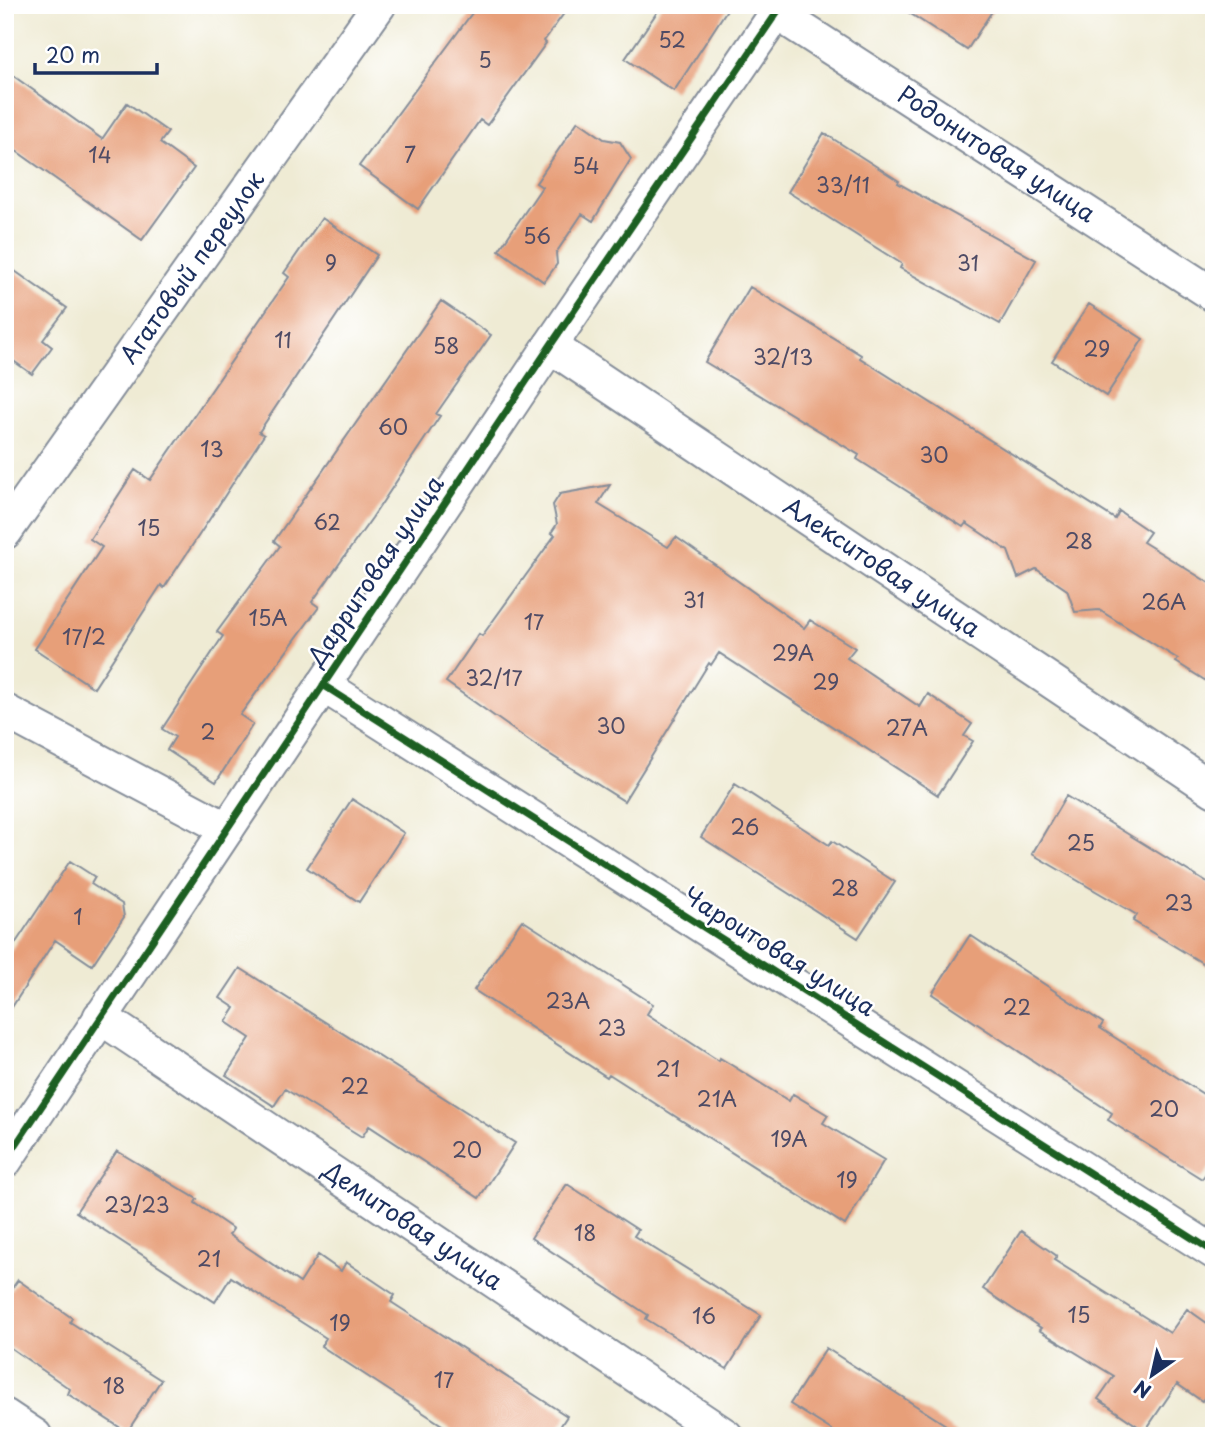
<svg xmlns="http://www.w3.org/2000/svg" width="1219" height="1441" viewBox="0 0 1219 1441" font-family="'Playpen Sans',sans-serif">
<rect width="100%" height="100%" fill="#fff"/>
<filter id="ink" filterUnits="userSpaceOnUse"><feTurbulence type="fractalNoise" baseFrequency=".0143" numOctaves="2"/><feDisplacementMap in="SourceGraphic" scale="14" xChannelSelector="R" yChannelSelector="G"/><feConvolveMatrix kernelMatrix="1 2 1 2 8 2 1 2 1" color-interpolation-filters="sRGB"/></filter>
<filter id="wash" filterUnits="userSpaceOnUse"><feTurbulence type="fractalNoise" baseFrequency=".00686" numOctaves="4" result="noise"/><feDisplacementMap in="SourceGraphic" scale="28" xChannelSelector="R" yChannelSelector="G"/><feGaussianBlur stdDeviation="1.57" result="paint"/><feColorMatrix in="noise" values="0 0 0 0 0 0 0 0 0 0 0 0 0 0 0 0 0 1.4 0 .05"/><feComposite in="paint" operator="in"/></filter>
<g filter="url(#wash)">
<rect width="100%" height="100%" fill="#efebd4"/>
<g id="blocks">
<path fill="#e79f79" d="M478 5H570L544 41 546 43 487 125 480 120 418 209 359 166Z
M662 5H730L674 91 625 59Z
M897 5H996L967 50Z
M5 70 102 139 127 103 168 132 160 143 194 168 142 240 5 143Z
M578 121 604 139 620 142 631 159 593 221 582 214 556 253 557 264 544 282 499 250 542 187 536 183Z
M824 133 899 181 898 183 1036 260 1000 324 900 268 902 264 788 192Z
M322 218 377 255 259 432 264 435 209 520 164 588 161 585 94 688 35 649 102 547 90 539 135 470 150 480 289 277 284 273Z
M5 264 67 308 43 340 52 347 32 374 5 355Z
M750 287 861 355 860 358 1115 519 1119 511 1150 532 1143 542 1214 586V686L1176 662 1178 659 1099 610 1075 612 1067 590 1036 569 1018 578 1008 551 966 523 963 527 857 459 859 455 705 362Z
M441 301 491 335 436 414 440 416 372 518 312 602 319 607 240 715 253 724 216 782 167 750 175 737 162 729 223 636 217 632 280 546 274 541Z
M1089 304 1143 339 1106 396 1052 361Z
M610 485 598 504 668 547 676 537 804 628 810 620 855 648 847 658 920 707 928 694 972 724 964 736 973 741 938 795 719 653 711 665 709 663 624 801 538 747 446 682 479 634 482 636 555 535 551 533 557 524 553 505 560 494Z
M735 784 829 845 832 841 895 882 858 938 701 837Z
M1066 796 1214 887V970L1133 921 1137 915 1032 854Z
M352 799 404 833 359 902 307 868Z
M70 861 95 877 91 884 122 904 124 917 92 965 55 940 5 1018V959Z
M522 920 653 1004 647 1014 719 1061 720 1058 789 1101 793 1094 828 1115 823 1123 884 1160 845 1225 609 1074 607 1077 474 990Z
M970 935 1103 1023 1100 1028 1214 1101V1162L1202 1179 1108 1120 1112 1113 932 994Z
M240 968 515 1143 479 1198 369 1126 362 1137 285 1089 274 1106 226 1075 250 1038 226 1022 235 1008 220 998Z
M117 1151 197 1199 195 1203 233 1229 229 1235 300 1283 318 1255 341 1271 346 1262 395 1295 391 1302 567 1416 554 1436H459L321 1346 326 1338 231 1277 215 1302 76 1212Z
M567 1184 638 1230 634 1236 761 1315 727 1369 646 1319 648 1315 531 1238Z
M1021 1231 1057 1256 1054 1260 1170 1333 1187 1309 1214 1328V1384L1202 1401 1177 1384 1145 1431 1098 1399 1114 1376 1039 1330 1041 1328 983 1289Z
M18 1280 72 1318 70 1322 161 1380 127 1432 68 1394 70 1389 5 1344V1298Z
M826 1348 963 1436H841L790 1404Z"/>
</g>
</g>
<g filter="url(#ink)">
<use href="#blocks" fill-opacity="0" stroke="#858d99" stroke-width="2"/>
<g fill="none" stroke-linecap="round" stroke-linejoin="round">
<defs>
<g id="street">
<path id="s1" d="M777 13 1214 295"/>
<path id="s2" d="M550 346 1214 790"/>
<path id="s3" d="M5 532 379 5"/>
<path d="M323 685 1214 1252"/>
<path d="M5 711 227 829"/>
<path id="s4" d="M100 1017 726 1436"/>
<path d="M5 1161 550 346 782 5"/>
<path d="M5 1416 35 1436"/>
</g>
</defs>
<use href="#street" stroke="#858d99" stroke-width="37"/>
<use href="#street" stroke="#fff" stroke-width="33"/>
<defs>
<path id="cycleway" d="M323 685 1214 1252
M5 1161 550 346 782 5"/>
</defs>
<use href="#cycleway" stroke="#fff" stroke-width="11"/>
<use href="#cycleway" stroke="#1b5e20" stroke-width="7"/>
</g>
</g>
<g text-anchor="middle" stroke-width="5" stroke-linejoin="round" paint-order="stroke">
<g font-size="21" fill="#4e4b65">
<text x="672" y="48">52</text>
<text x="485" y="68">5</text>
<text x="100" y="163">14</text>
<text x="410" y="163">7</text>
<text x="586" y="174">54</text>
<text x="843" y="193">33/11</text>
<text x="537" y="244">56</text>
<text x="331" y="271">9</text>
<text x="968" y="271">31</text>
<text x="283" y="348">11</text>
<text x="446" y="354">58</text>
<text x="1097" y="357">29</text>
<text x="783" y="365">32/13</text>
<text x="393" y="435">60</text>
<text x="212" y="457">13</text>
<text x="934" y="463">30</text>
<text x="327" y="530">62</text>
<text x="149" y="536">15</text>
<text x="1079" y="549">28</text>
<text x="694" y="608">31</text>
<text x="1164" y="610">26А</text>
<text x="268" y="626">15А</text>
<text x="534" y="630">17</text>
<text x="84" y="645">17/2</text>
<text x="793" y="661">29А</text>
<text x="494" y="686">32/17</text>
<text x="826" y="690">29</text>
<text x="611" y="734">30</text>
<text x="907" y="736">27А</text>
<text x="208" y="740">2</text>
<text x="745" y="835">26</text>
<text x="1081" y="851">25</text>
<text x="845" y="896">28</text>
<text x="1179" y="911">23</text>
<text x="78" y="925">1</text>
<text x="568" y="1009">23А</text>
<text x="1017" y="1015">22</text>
<text x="612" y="1036">23</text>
<text x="668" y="1077">21</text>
<text x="355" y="1094">22</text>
<text x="717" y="1107">21А</text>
<text x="1164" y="1117">20</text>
<text x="789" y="1147">19А</text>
<text x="467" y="1158">20</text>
<text x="847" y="1188">19</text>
<text x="137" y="1213">23/23</text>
<text x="585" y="1241">18</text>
<text x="209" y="1267">21</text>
<text x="1079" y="1323">15</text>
<text x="704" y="1324">16</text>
<text x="340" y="1331">19</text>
<text x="444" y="1388">17</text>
<text x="114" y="1394">18</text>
</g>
<g font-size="24" fill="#1b2f5e" stroke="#fff">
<text dy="8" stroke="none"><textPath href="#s1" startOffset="261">Родонитовая улица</textPath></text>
<text dy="8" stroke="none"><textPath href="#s3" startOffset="324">Агатовый переулок</textPath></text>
<text dy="8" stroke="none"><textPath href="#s2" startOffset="399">Алекситовая улица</textPath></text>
<text transform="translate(376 571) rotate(-56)" y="8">Дарритовая улица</text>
<text transform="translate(779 952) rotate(32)" y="8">Чароитовая улица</text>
<text dy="8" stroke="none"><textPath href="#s4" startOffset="376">Демитовая улица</textPath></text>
</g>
</g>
<rect width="1219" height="1441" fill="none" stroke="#fff" stroke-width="28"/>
<g transform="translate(1152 1375) rotate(214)" stroke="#ffffff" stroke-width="5" paint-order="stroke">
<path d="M0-5L12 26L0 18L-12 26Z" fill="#1b2f5e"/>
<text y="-10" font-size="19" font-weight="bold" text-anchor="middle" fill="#1b2f5e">N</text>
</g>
<path d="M35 63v10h122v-10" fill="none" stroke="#1b2f5e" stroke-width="3.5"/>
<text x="46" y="63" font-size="21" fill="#1b2f5e" stroke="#ffffff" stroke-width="5" paint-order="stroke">20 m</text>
</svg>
